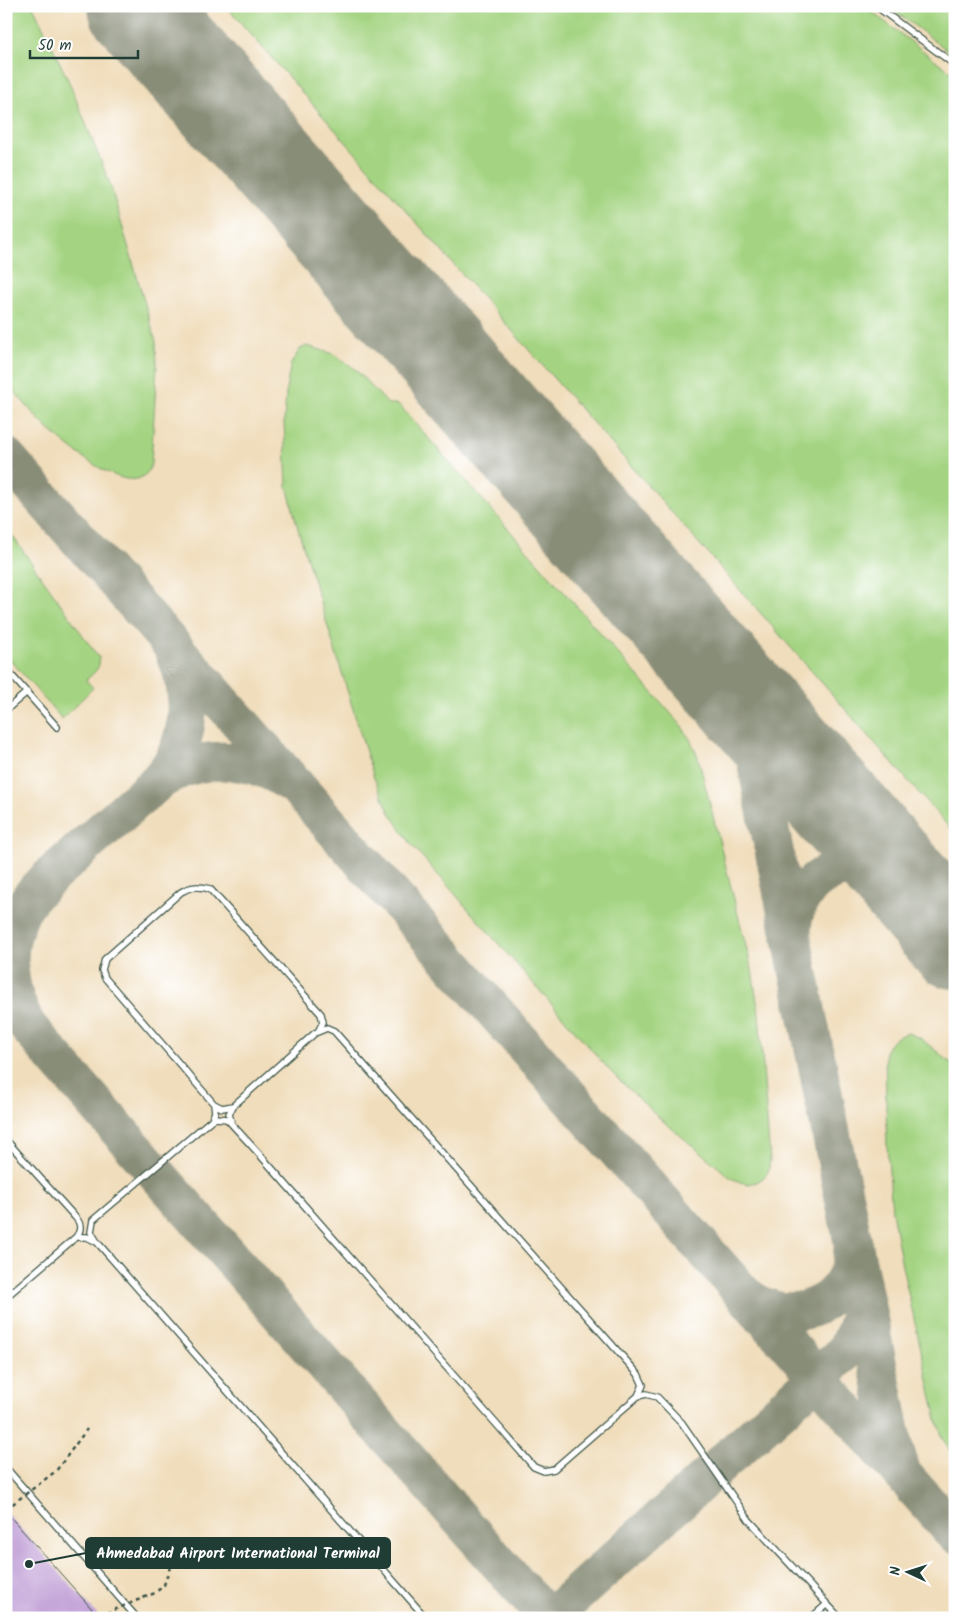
<svg xmlns="http://www.w3.org/2000/svg" width="961" height="1624" viewBox="0 0 961 1624" font-family="Kalam,sans-serif">
<rect width="100%" height="100%" fill="#fff"/>
<filter id="ink" filterUnits="userSpaceOnUse"><feTurbulence type="fractalNoise" baseFrequency=".02" numOctaves="2"/><feDisplacementMap in="SourceGraphic" scale="10" xChannelSelector="R" yChannelSelector="G"/><feConvolveMatrix kernelMatrix="1 2 1 2 8 2 1 2 1" color-interpolation-filters="sRGB"/></filter>
<filter id="wash" filterUnits="userSpaceOnUse"><feTurbulence type="fractalNoise" baseFrequency=".0096" numOctaves="4" result="noise"/><feDisplacementMap in="SourceGraphic" scale="20" xChannelSelector="R" yChannelSelector="G"/><feGaussianBlur stdDeviation="1.12" result="paint"/><feColorMatrix in="noise" values="0 0 0 0 0 0 0 0 0 0 0 0 0 0 0 0 0 1.4 0 .05"/><feComposite in="paint" operator="in"/></filter>
<g filter="url(#wash)">
<rect width="100%" height="100%" fill="#f0ddbb"/>
<path fill="#a4d482" stroke="#62885b" d="M6 6H33L69 82 110 184 156 342 157 366 151 464C138 511 56 437 39 420 28 408 17 394 6 382Z
M226 6H864L955 75V834Z
M888 6H955V56Z
M307 346 334 354 355 369 388 404H395L400 406 681 725 691 741 698 757 752 970 759 1014 770 1161 768 1172 763 1178 757 1182 749 1184 740 1182 731 1178 656 1115 612 1073 411 844 389 811 374 778 298 529 287 486 284 421 287 383 291 364 300 349Z
M6 527 99 658C101 669 93 673 86 680L93 688 62 719 6 655Z
M908 1033 920 1038 955 1066V1460L943 1439 937 1420 902 1266 892 1211 887 1146 885 1052C890 1042 897 1035 908 1033Z"/>
<g fill="none" stroke-linecap="round" stroke-linejoin="round">
<path stroke="#888d78" stroke-width="39" d="M6 457 955 1534
M174 652C195 693 191 745 159 780 149 791 136 800 125 810 106 827 87 844 68 861 55 872 41 884 30 898 1 936 4 987 28 1027L547 1618
M731 685 746 711 895 1451 901 1470
M155 784C194 754 249 754 289 782
M792 935C791 894 823 864 864 866 872 866 883 867 891 871 895 874 899 878 903 881
M746 1296C791 1332 854 1303 853 1245
M550 1618 842 1355C855 1338 861 1320 862 1298"/>
<path stroke="#888d78" stroke-width="96" d="M136 6 955 941"/>
</g>
<g id="blocks">
<path fill="#c09fd6" d="M6 1512 100 1618H6Z"/>
</g>
</g>
<g filter="url(#ink)">
<use href="#blocks" fill-opacity="0" stroke="#3e5548" stroke-width="1"/>
<g fill="none" stroke-linecap="round" stroke-linejoin="round">
<defs>
<path id="lane" d="M876 6 955 65
M6 669 57 727
M6 710 27 692
M214 1104 222 1108 233 1106
M212 1119 215 1112 214 1104 105 978 102 970 105 959 181 892C191 886 199 886 210 889L321 1014 323 1022 319 1030
M231 1121 229 1114 233 1106 315 1033 327 1028 334 1031 638 1374 643 1385 638 1396
M6 1140 75 1217C81 1223 82 1230 76 1237L6 1297
M76 1237H87L97 1242 426 1618
M97 1242 91 1232 93 1220 210 1121 216 1118 227 1119 261 1156 534 1467 544 1471 554 1469 638 1396 646 1394 657 1397 682 1423 749 1520 840 1618
M6 1468 137 1618
M811 1618 827 1604 828 1605"/>
</defs>
<use href="#lane" stroke="#3e5548" stroke-width="8"/>
<use href="#lane" stroke="#fff" stroke-width="5.5"/>
<path stroke="#3e5548" stroke-width="2.5" stroke-dasharray="4 4" stroke-linecap="butt" d="M6 1509 56 1471 87 1429
M99 1616 155 1593 164 1585 179 1540"/>
</g>
</g>
<path fill="none" stroke="#1f3d34" stroke-width="2" d="M29 1564L86 1553"/>
<circle fill="#1f3d34" stroke="#fff" stroke-width="2" cx="29" cy="1564" r="5"/>
<rect fill="#1f3d34" stroke="#1f3d34" stroke-width="2" x="86" y="1538" width="304" height="30" rx="5"/>
<g font-size="15" text-anchor="middle" font-weight="bold" fill="#fff">
<text x="238" y="1558">Ahmedabad Airport International Terminal</text>
</g>
<rect width="961" height="1624" fill="none" stroke="#fff" stroke-width="25"/>
<g transform="translate(908 1572) rotate(274)" stroke="#ffffff" stroke-width="4" paint-order="stroke">
<path d="M0-4L9 19L0 12L-9 19Z" fill="#1f3d34"/>
<text y="-8" font-size="14" font-weight="bold" text-anchor="middle" fill="#1f3d34">N</text>
</g>
<path d="M30 50v8h108v-8" fill="none" stroke="#1f3d34" stroke-width="2.5"/>
<text x="38" y="50" font-size="15" fill="#1f3d34" stroke="#ffffff" stroke-width="4" paint-order="stroke">50 m</text>
</svg>
